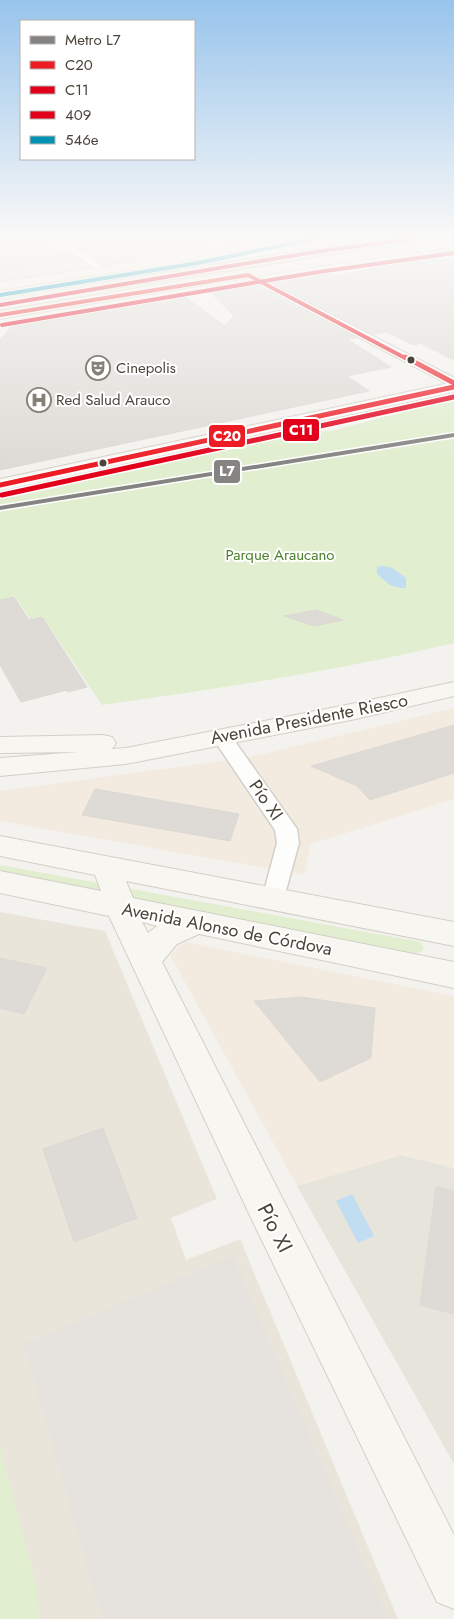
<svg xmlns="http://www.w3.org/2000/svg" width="454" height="1619" viewBox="0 0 454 1619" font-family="Jost,sans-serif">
<rect width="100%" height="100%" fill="#f4f2ee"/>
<path fill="#e7e4dc" d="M0 238H296L0 282Z
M401 1155 454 1168V1464L297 1186Z"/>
<path fill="#f3ebdf" d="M454 708V799L311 844 304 875 0 821V791L251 757Z
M185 942 454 996V1168L401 1155 297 1186 170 955Z"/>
<path fill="#eae5da" d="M0 912 105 931 217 1199 171 1218 186 1260 240 1239 398 1619H0Z"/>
<path fill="#e1eecf" d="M378 238H388L0 299V297Z
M419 238H454V240L267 267 201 272Z
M227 273 0 313V309Z
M454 398V643C338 671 220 688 102 705L42 616 30 619 15 596 0 600V494L264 434 332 431Z
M0 865 421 942 424 950 416 954 0 879Z
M0 1447 37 1587 40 1619H0Z"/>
<path fill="#e6e3df" d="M233 1256 388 1619H102L24 1344Z"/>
<path fill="#c0ddf1" d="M383 566 392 568 406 578V588C394 589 385 583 377 573V567Z
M352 1194 374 1236 358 1243 336 1201Z"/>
<path fill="#dedbd6" stroke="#dcd9d4" d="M0 238 13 252 29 267 0 271Z
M427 257 441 260 454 258V360L420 343 413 345 387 332 373 334 272 282 326 271 335 276Z
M250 284 356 338 347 339 391 367 347 376 369 391 0 470V339L15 323 183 295 225 326 234 316 209 291Z
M14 597 29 620 42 617 87 687 68 692 67 690 21 702 0 665V600Z
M316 610 343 620 314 626 284 616Z
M454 725V773L370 800 357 786 311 766Z
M95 789 239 814 230 841 82 815Z
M0 958 47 968 24 1014 0 1008Z
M301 997 375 1008 371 1058 320 1082 254 1001Z
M103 1128 137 1218 74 1242 43 1149Z
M436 1187 454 1191V1314L420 1305Z"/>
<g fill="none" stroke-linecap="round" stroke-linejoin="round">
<defs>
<path id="street" d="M57 238 79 239 84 244 78 248 108 270 99 272 69 250 63 252 46 248V241ZM60 243 71 244 63 246 55 244Z
M205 238H215L232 251 224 253 210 244Z
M248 272 454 378V387L244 277V273Z
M222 731 229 733 297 829 299 843 282 905 274 908 266 905 262 899 277 843 275 830 212 737 215 733Z"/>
<path id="secondary" d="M454 382V392L0 491V479Z
M454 682V696L356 719 126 764 0 776V758L78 752 0 753V737L103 735 112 737 116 743 112 749 126 748 356 703Z
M0 836 454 922V946L126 881 133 898 454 962V988L199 934 177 944 162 962 454 1535V1609L437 1602 252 1220 109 916 0 893V871L101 891 95 875 0 856ZM142 922 157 926 148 933Z"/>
<path id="primary" d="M290 238H320L314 242 0 290V282Z
M454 239V247L316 266 0 319V311L316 258Z"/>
<path id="highway" d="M382 238H412L406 242 0 306V298Z"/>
</defs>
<use href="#street" stroke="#d2d0cb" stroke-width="3"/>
<use href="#secondary" stroke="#d3cfc5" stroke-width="2"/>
<use href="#primary" stroke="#d6cebb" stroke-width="2"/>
<use href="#highway" stroke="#ccbfa9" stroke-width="2"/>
<use href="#street" fill="#fdfdfc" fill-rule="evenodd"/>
<use href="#secondary" fill="#f7f6f1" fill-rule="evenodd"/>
<use href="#primary" fill="#f2efe6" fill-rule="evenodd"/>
<use href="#highway" fill="#ede8db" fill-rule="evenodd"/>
<defs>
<path id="bus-1-far1" d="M0 315 248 275 407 359"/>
<path id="bus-1" d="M405 357 454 383
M0 485 454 387"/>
<path id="bus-2-far1" d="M2 325 318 272 454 253"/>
<path id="bus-2" d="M2 495 454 397"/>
<path id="bus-3" d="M0 305 314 252 417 238"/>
<path id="bus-4" d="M0 295 198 263 317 238"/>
</defs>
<use href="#bus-1-far1" stroke="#fff" stroke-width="5.5"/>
<use href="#bus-1" stroke="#fff" stroke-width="8"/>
<use href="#bus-2-far1" stroke="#fff" stroke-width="5.5"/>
<use href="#bus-2" stroke="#fff" stroke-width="8"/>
<use href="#bus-3" stroke="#fff" stroke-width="5.5"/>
<use href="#bus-4" stroke="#fff" stroke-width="5.5"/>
<use href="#bus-1-far1" stroke="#ed1c24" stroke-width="4"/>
<use href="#bus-1" stroke="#ed1c24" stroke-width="5"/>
<use href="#bus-2-far1" stroke="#e2001a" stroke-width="4"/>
<use href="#bus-2" stroke="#e2001a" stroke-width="5"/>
<use href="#bus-3" stroke="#e2001a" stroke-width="4"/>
<use href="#bus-4" stroke="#0093b3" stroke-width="4"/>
<defs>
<path id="metro-1" d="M454 433V437L0 510V506Z"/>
</defs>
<use href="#metro-1" stroke="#fff" stroke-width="3"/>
<use href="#metro-1" fill="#868383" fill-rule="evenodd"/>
</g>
<linearGradient id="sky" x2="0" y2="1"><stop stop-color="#98c4ec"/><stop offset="0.51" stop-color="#faf9f7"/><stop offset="1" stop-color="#faf9f7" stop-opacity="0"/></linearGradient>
<rect width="454" height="465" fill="url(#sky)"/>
<defs>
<symbol id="theatre-ring" viewBox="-11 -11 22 22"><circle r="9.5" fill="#fff" stroke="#868178" stroke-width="1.5"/><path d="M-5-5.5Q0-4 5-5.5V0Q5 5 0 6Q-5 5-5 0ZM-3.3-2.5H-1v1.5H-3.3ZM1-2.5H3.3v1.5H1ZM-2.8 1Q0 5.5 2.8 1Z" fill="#868178"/></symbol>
<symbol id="hospital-ring" viewBox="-11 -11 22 22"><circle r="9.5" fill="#fff" stroke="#868178" stroke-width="1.5"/><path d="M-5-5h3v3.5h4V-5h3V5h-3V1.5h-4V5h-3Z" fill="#868178"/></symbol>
</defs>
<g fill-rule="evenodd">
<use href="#theatre-ring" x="84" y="354" width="28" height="28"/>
<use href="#hospital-ring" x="25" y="386" width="28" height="28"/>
</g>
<g fill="#4b4439" stroke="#fff" stroke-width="2">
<circle cx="411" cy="360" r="4.5"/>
<circle cx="103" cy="463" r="4.5"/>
</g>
<g text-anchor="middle" stroke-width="4" stroke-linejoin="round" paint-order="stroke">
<g font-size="15" fill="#4b4439" stroke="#fff" text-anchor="start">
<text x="116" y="373">Cinepolis</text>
<text x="56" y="405">Red Salud Arauco</text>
</g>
<g font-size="15" fill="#4a7f2a" stroke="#fff">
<text x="280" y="560">Parque Araucano</text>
</g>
<g font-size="18" fill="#4b4439" stroke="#fff">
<text transform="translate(309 719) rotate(-11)" y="6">Avenida Presidente Riesco</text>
<text transform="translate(266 800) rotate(55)" y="6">Pío XI</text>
<text transform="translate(227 929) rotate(11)" y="6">Avenida Alonso de Córdova</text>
</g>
<g font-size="21" fill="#4b4439" stroke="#fff">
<text transform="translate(275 1228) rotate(63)" y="7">Pío XI</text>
</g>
</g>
<g stroke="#fff" stroke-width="2">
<rect x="282" y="418" width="38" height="24" rx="5" fill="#e2001a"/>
<rect x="208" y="424" width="38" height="24" rx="5" fill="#ed1c24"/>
<rect x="213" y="459" width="28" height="25" rx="5" fill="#868383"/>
</g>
<g font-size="14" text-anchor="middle" font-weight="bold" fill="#fff">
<text x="301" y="435">C11</text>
<text x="227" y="441">C20</text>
<text x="227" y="476">L7</text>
</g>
<rect x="20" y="20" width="175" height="140" fill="#ffffff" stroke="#b7b4b0"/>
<rect x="30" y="36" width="25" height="8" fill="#868383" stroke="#b7b4b0"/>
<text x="65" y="45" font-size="15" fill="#4b4439">Metro L7</text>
<rect x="30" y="61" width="25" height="8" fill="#ed1c24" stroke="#b7b4b0"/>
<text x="65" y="70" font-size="15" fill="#4b4439">C20</text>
<rect x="30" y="86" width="25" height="8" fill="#e2001a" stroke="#b7b4b0"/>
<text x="65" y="95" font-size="15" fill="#4b4439">C11</text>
<rect x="30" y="111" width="25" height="8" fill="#e2001a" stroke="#b7b4b0"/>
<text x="65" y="120" font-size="15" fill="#4b4439">409</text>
<rect x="30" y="136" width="25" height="8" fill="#0093b3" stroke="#b7b4b0"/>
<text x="65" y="145" font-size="15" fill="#4b4439">546e</text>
</svg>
